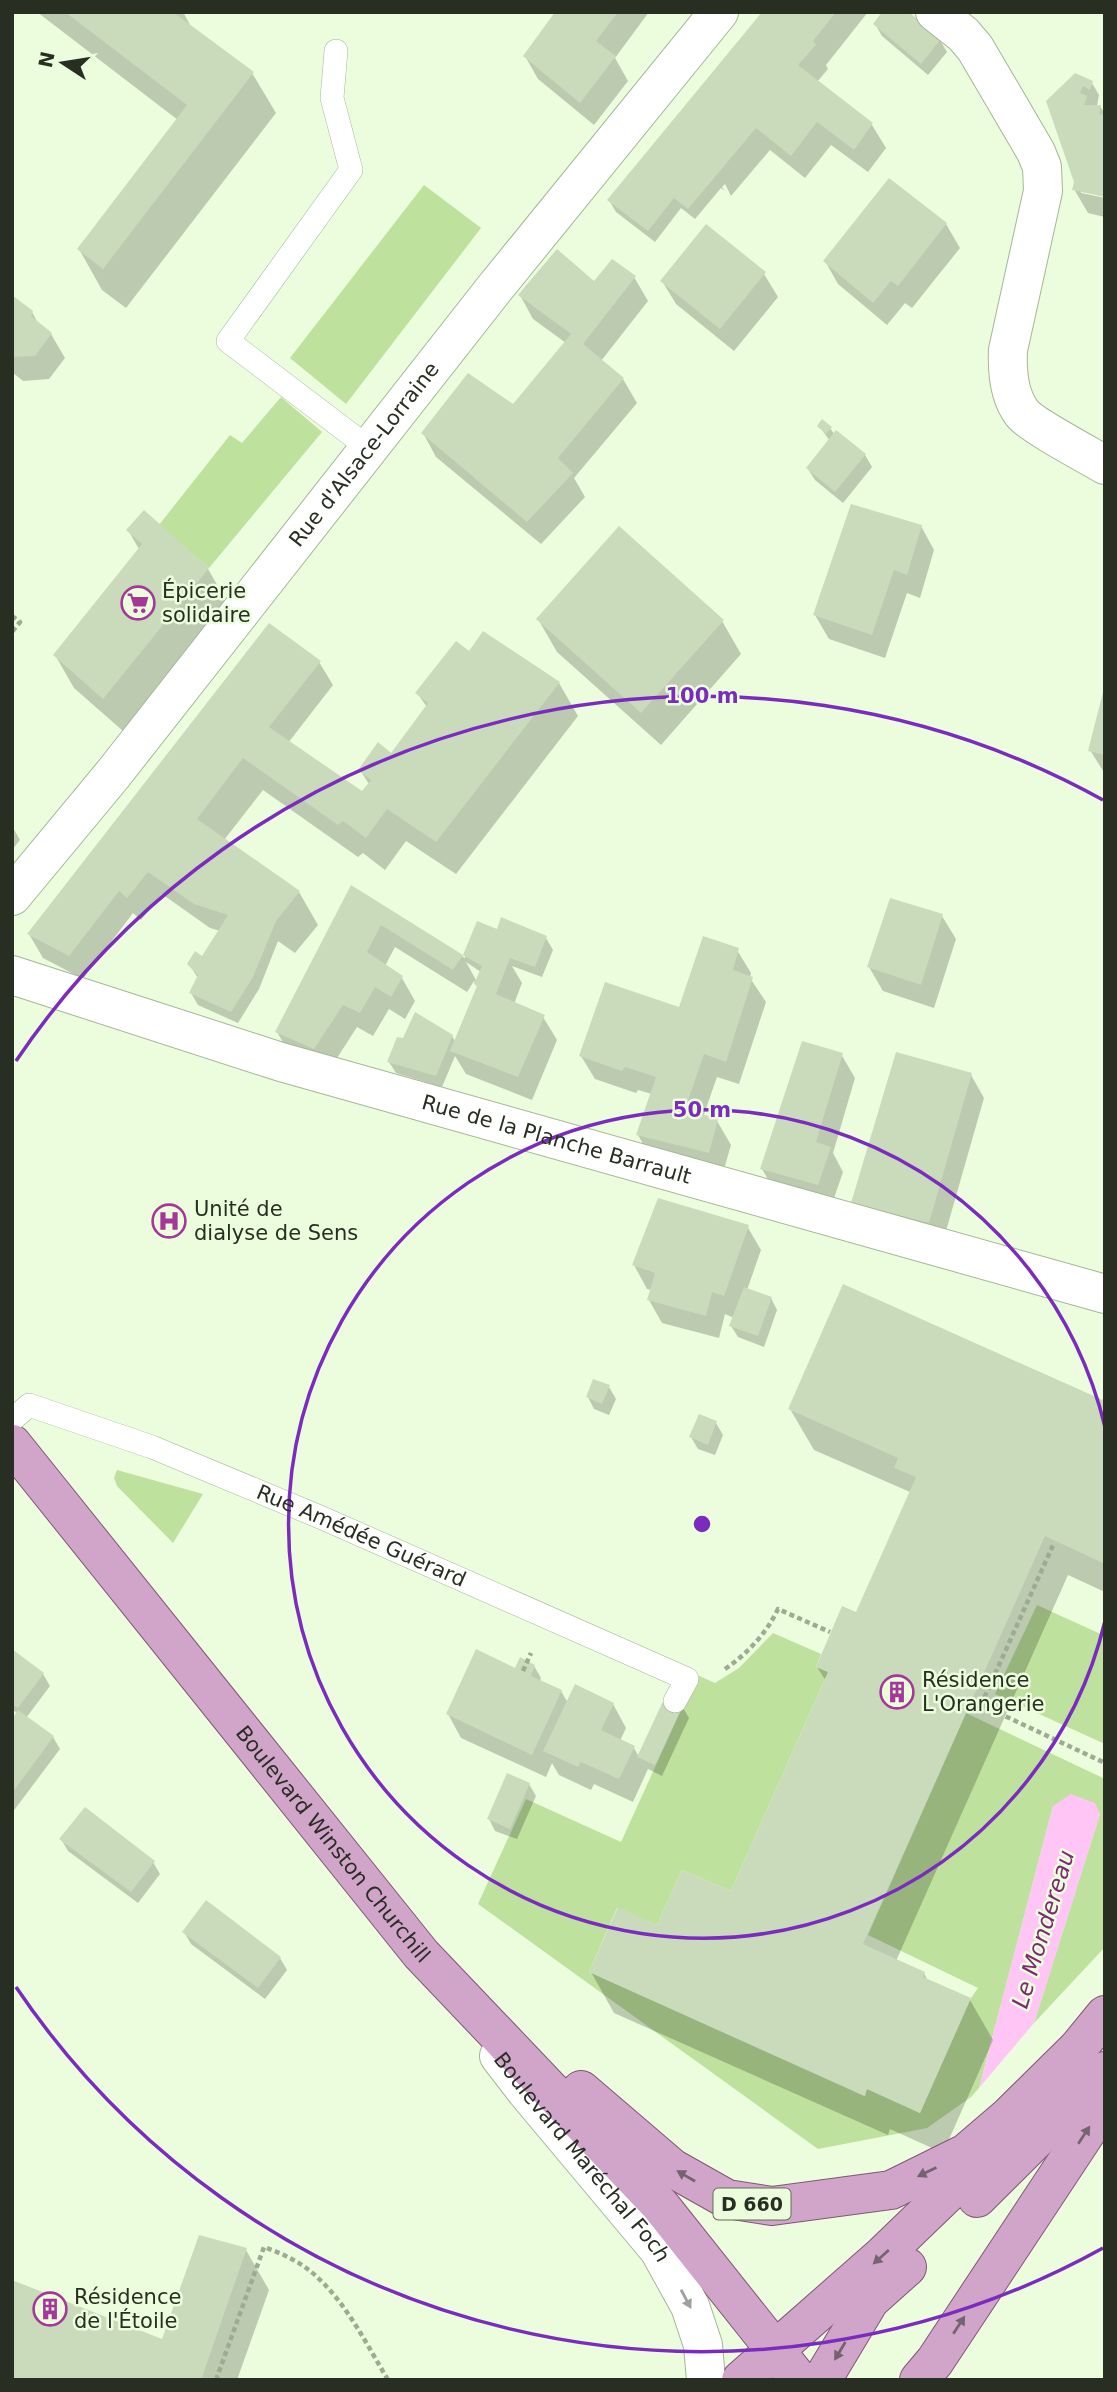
<svg xmlns="http://www.w3.org/2000/svg" width="1117" height="2392" viewBox="0 0 1117 2392" font-family="'DejaVu Sans',sans-serif">
<rect width="100%" height="100%" fill="#ebfddc"/>
<path fill="#bee19d" d="M424 185 481 228 346 404 290 358Z
M281 397 322 432 209 568 159 525 230 435 242 443Z
M117 1470 203 1494 173 1543 117 1486 114 1478Z
M1037 1605 1105 1636V1744L995 1694Z
M773 1633 821 1654 816 1667 828 1672 731 1891 682 1870 657 1925 617 1908 589 1972 864 2096 867 2089 920 2113 971 1998 978 1988 868 1935 966 1713 1105 1779V1947L1034 2023 1100 1814 1053 1806 979 2088 971 2097 927 2128 818 2149 478 1904 526 1799 621 1842 697 1675 715 1683 739 1668Z"/>
<path fill="#ffc5f4" d="M1071 1794 1095 1803 1100 1814 1034 2023 979 2088 1053 1806Z"/>
<path fill="#0003" fill-rule="evenodd" d="M37 12H183L193 30 252 73 276 113 126 308 102 290 79 249 178 120Z
M557 12H649L615 58 628 81 594 125 538 79 525 56Z
M763 12H868L826 65 828 69 817 82 872 125 886 148 868 172 831 145 805 178 770 150 731 196 725 184 722 187 725 191 721 188 695 219 681 208 655 242 616 212 609 200Z
M875 24 940 40 947 52 928 75 882 36Z
M1076 75 1092 83 1099 95 1097 106H1100L1105 114V195L1081 190V193L1105 198V217L1088 213 1074 189Z
M946 224 960 248 912 308 905 303 887 325 838 284 825 261Z
M764 274 778 297 734 351 676 304 662 281Z
M634 277 648 301 601 361 623 379 637 403 574 478 585 497 541 544 436 457 423 433 512 406 566 343 533 319 520 295Z
M12 297 32 312 39 325 51 334 65 358 49 379 23 381 12 372Z
M819 426 830 428 835 435 865 455 872 467 843 503 815 480 808 469 830 441Z
M144 513 208 569 227 602 123 731 74 688 55 655 139 549 128 530Z
M921 526 934 550 920 598 907 593 885 658 829 639 815 615Z
M538 619 722 621 741 654 661 745 557 652Z
M468 653 559 683 578 716 456 874 406 841 385 870 363 853 358 857 263 790 224 840 299 892 318 925 295 953 278 941 259 989 238 1023 198 1005 191 993 198 978 189 964 203 959 220 931 210 928 162 894 141 920 133 913 83 979 43 958 29 934 319 662 333 685 288 743 362 794 369 784 360 770 391 755 427 707 417 693Z
M1105 691V774L1090 750Z
M12 826 20 840 12 850Z
M352 888 465 958V955L498 931 546 938 553 950 542 977 512 966 522 983 514 1004 543 1017 557 1040 532 1100 466 1074 455 1056 442 1087 396 1073 389 1062 452 1036 456 1043 478 989 474 981 467 992 395 947 385 966 402 978 415 1001 405 1019 389 1009 373 1036 357 1027 328 1072 291 1056 277 1032ZM466 962 481 972 477 982Z
M942 916 956 939 934 1008 883 991 869 967Z
M737 950 751 973 750 978 766 1002 739 1084 717 1077 703 1117 717 1121 731 1145 722 1176 651 1158 638 1135 652 1094 638 1090 636 1093 595 1079 581 1056 680 1009Z
M841 1054 855 1078 833 1153 843 1172 831 1207 776 1193 762 1169Z
M971 1075 984 1098 942 1245 853 1203Z
M747 1226 761 1250 747 1290 771 1298 777 1310 764 1347 738 1337 731 1326 734 1318 725 1314 719 1338 662 1323 649 1300 651 1290 647 1289 634 1265Z
M609 1387 616 1399 609 1415 594 1409 588 1397Z
M1105 1402V1592L1068 1575 896 1961 924 1973 928 1981 970 2000 993 2040 943 2153 890 2129 888 2135 614 2013 591 1972 658 1928 732 1894 826 1681 817 1667 857 1614 910 1492 814 1450 790 1409Z
M716 1423 723 1435 715 1455 698 1449 691 1437Z
M12 1651 43 1674 50 1686 26 1718 53 1737 60 1749 12 1813V1722L18 1714 12 1709Z
M534 1666 541 1678 540 1681 561 1691 568 1703 613 1704 626 1728 620 1741 634 1748 639 1757 682 1706 689 1718 662 1776 648 1769 633 1802 594 1784 591 1790 559 1775 552 1763 546 1777 461 1738 448 1714 516 1670Z
M529 1784 536 1796 517 1839 495 1831 489 1819Z
M61 1839 153 1862 160 1874 138 1903 68 1851Z
M184 1932 280 1958 287 1970 265 1999 191 1944Z
M246 2250 269 2290 237 2380H12L163 2341Z"/>
<path fill="#cadbbb" d="M65 12H173L254 72 103 269 77 249 187 105Z
M555 12H618L596 41 616 56 580 103 523 56Z
M762 12H836L813 41 816 45 798 65 873 123 854 150 817 122 791 156 756 128 688 209 674 198 648 231 607 200Z
M882 12H909L941 39 921 64 873 24Z
M1075 73 1093 81 1090 90 1083 86 1080 93 1087 96 1084 105H1101L1099 114 1105 115V197L1072 190 1074 182 1046 101Z
M889 178 947 223 898 286 891 281 873 303 823 261Z
M706 224 766 272 720 329 660 281Z
M557 249 594 281 612 259 636 276 583 344 624 378 558 458 573 473 527 522 421 433 468 373 513 404 571 334 518 295Z
M12 295 33 311 31 316 52 333 35 356 12 357Z
M822 419 832 427 826 434 817 426Z
M836 430 866 454 835 492 806 468Z
M851 504 922 525 907 575 894 570 872 635 813 615Z
M144 510 209 568 103 699 53 655 142 544 126 530Z
M619 526 724 620 641 713 536 619Z
M269 623 321 661 269 727 362 791 371 780 358 770 378 742 391 753 428 703 415 693 456 641 469 651 483 631 560 682 436 842 387 809 366 838 343 821 338 825 243 758 197 819 300 891 276 921 253 977 231 1012 189 993 198 975 187 964 195 951 202 956 228 915 194 904 148 872 127 898 119 891 69 956 27 934Z
M1104 688H1105V755L1088 751Z
M351 885 463 955 477 921 497 929 501 917 547 936 535 967 510 958 496 994 545 1015 518 1077 450 1051 477 986 474 984 482 966 463 955 453 970 381 925 367 952 403 976 391 997 375 987 360 1013 343 1005 314 1049 275 1032Z
M890 898 943 914 921 985 867 967Z
M703 936 739 948 733 970 753 977 726 1062 704 1054 685 1109 718 1119 709 1153 636 1135 656 1077 625 1067 622 1071 579 1056 605 982 679 1007Z
M415 1012 453 1035 436 1076 387 1062 397 1037 403 1038Z
M802 1041 843 1053 816 1142 831 1147 818 1185 760 1169Z
M896 1052 972 1073 929 1223 851 1203Z
M658 1198 749 1225 724 1296 712 1292 706 1316 647 1300 655 1273 632 1265Z
M843 1284 1105 1401V1564L1045 1536 863 1944 925 1972 923 1977 971 1998 920 2113 867 2089 865 2096 589 1972 618 1907 657 1925 682 1870 731 1891 828 1672 816 1667 842 1606 856 1612 916 1477 894 1468 898 1458 788 1409Z
M744 1287 772 1297 758 1336 729 1326Z
M593 1379 610 1385 602 1404 586 1397Z
M699 1414 717 1421 708 1445 689 1437Z
M12 1649 44 1673 18 1708 12 1704Z
M476 1649 515 1668 520 1657 535 1665 531 1676 562 1690 532 1755 446 1714Z
M575 1684 614 1703 601 1730 635 1746 619 1779 581 1762 578 1767 543 1751Z
M665 1697 683 1705 655 1765 637 1757Z
M18 1710 54 1736 12 1793V1719Z
M507 1773 530 1783 510 1829 487 1819Z
M85 1807 155 1861 131 1892 59 1839Z
M206 1900 281 1957 258 1988 182 1932Z
M199 2235 247 2248 201 2380H12V2280L162 2339Z"/>
<g fill="none" stroke-linecap="round" stroke-linejoin="round">
<defs>
<g id="lane">
<path d="M336 51 332 98 351 170 228 341 370 449"/>
<path id="s1" d="M12 1420 29 1405 152 1447 320 1517 687 1679 675 1701"/>
</g>
<g id="street">
<path d="M935 12 963 34 975 48 1036 152 1042 167 1043 191 1008 350C1007 371 1009 396 1022 413 1031 425 1088 455 1105 465"/>
<path id="s2" d="M12 975 281 1062 1105 1294"/>
</g>
<g id="secondary">
<path id="s3" d="M12 896 114 773 494 289 719 12"/>
<path id="s4" d="M499 2056 526 2091 659 2250 690 2306 703 2345 706 2380"/>
</g>
<g id="primary">
<path id="s5" d="M12 1444 421 1954 660 2205 799 2380"/>
<path d="M581 2090 672 2168 727 2199 772 2206 891 2190 966 2153 1008 2117 1078 2048 1105 2015"/>
<path d="M977 2198 1105 2071"/>
<path d="M741 2380 883 2255 989 2153"/>
<path d="M822 2380 870 2300 907 2267"/>
<path d="M919 2380 935 2361 1105 2104"/>
</g>
</defs>
<use href="#lane" stroke="#a6b697" stroke-width="24"/>
<use href="#street" stroke="#a6b697" stroke-width="40"/>
<use href="#secondary" stroke="#a6b697" stroke-width="40"/>
<use href="#primary" stroke="#825578" stroke-width="40"/>
<path stroke="#9dab92" stroke-width="4.5" stroke-dasharray="5 3.5" stroke-linecap="butt" d="M12 616 20 622 12 632
M725 1669C748 1653 766 1634 778 1609L830 1632
M523 1671 531 1653
M975 1702 1105 1763
M981 1705 1054 1543
M216 2380 264 2247C283 2254 301 2262 316 2276 347 2304 367 2345 388 2380"/>
<use href="#lane" stroke="#fff" stroke-width="23"/>
<use href="#street" stroke="#fff" stroke-width="38"/>
<use href="#secondary" stroke="#fff" stroke-width="38"/>
<use href="#primary" stroke="#d1a5ca" stroke-width="38"/>
</g>
<defs><path id="oneway-solid" d="M-6-.8H1V-3.2L6.5 0L1 3.2V.8H-6Z" transform="scale(1.75)"/></defs>
<g fill="#74646e">
<use href="#oneway-solid" transform="translate(1084 2135) rotate(-57)"/>
<use href="#oneway-solid" transform="translate(927 2172) rotate(154)"/>
<use href="#oneway-solid" transform="translate(686 2176) rotate(-150)"/>
<use href="#oneway-solid" transform="translate(881 2257) rotate(138)"/>
<use href="#oneway-solid" transform="translate(959 2325) rotate(-57)"/>
<use href="#oneway-solid" transform="translate(840 2351) rotate(121)"/>
</g>
<use fill="#9ea19c" href="#oneway-solid" transform="translate(686 2299) rotate(62)"/>
<g fill="none" stroke="#7b2cbf" stroke-width="3.5">
<path d="M1105 1621A414 414 0 1 1 1105 1427"/>
<path d="M1103 2248A828 828 0 0 1 16 1987M16 1061A828 828 0 0 1 1103 800"/>
</g>
<defs>
<symbol id="supermarket-ring" viewBox="-11 -11 22 22"><circle r="9.5" fill="#ebfddc" stroke="#a43797" stroke-width="1.5"/><path d="M-6-5.5h2.5l.6 2H6L4.5 2H-2.5L-4.4-4H-6ZM-1.5 3.2a1.3 1.3 0 1 0 .1 0ZM3 3.2a1.3 1.3 0 1 0 .1 0Z" fill="#a43797"/></symbol>
<symbol id="hospital-ring" viewBox="-11 -11 22 22"><circle r="9.5" fill="#ebfddc" stroke="#a43797" stroke-width="1.5"/><path d="M-5-5h3v3.5h4V-5h3V5h-3V1.5h-4V5h-3Z" fill="#a43797"/></symbol>
<symbol id="building-ring" viewBox="-11 -11 22 22"><circle r="9.5" fill="#ebfddc" stroke="#a43797" stroke-width="1.5"/><path d="M-4-6H4V6H1V3H-1V6H-4ZM-2.5-4.3h1.7v1.8h-1.7ZM.8-4.3h1.7v1.8H.8ZM-2.5-1h1.7V.8h-1.7ZM.8-1h1.7V.8H.8Z" fill="#a43797"/></symbol>
</defs>
<g fill-rule="evenodd">
<use href="#supermarket-ring" x="119" y="584" width="38" height="38"/>
<use href="#hospital-ring" x="150" y="1202" width="38" height="38"/>
<use href="#building-ring" x="878" y="1673" width="38" height="38"/>
<use href="#building-ring" x="31" y="2290" width="38" height="38"/>
</g>
<g text-anchor="middle" stroke-width="5" stroke-linejoin="round" paint-order="stroke">
<rect fill="#ebfddc" stroke="#626d5a" stroke-width="2" x="713.5" y="2188.5" width="77" height="31" rx="5"/>
<g font-size="19" font-weight="bold" fill="#282f22">
<text x="752" y="2211">D 660</text>
</g>
<g font-size="21" fill="#282f22" stroke="#ebfddc">
<text dy="7" stroke="none"><textPath href="#s3" startOffset="565">Rue d'Alsace-Lorraine</textPath></text>
<text dy="7" stroke="none"><textPath href="#s2" startOffset="569">Rue de la Planche Barrault</textPath></text>
<text dy="7" stroke="none"><textPath href="#s1" startOffset="380">Rue Amédée Guérard</textPath></text>
<text dy="7" stroke="none"><textPath href="#s5" startOffset="513">Boulevard Winston Churchill</textPath></text>
<text dy="7" stroke="none"><textPath href="#s4" startOffset="131">Boulevard Maréchal Foch</textPath></text>
</g>
<g font-size="21" fill="#282f22" stroke="#ebfddc" text-anchor="start">
<text x="162" y="598">Épicerie<tspan x="162" dy="24">solidaire</tspan></text>
<text x="194" y="1216">Unité de<tspan x="194" dy="24">dialyse de Sens</tspan></text>
<text x="922" y="1687">Résidence<tspan x="922" dy="24">L'Orangerie</tspan></text>
<text x="74" y="2304">Résidence<tspan x="74" dy="24">de l'Étoile</tspan></text>
</g>
<g font-size="23" font-style="italic" fill="#7c2b71" stroke="#ebfddc">
<text transform="translate(1043 1929) rotate(-73)" y="8">Le Mondereau</text>
</g>
</g>
<circle cx="702" cy="1524" r="10" fill="#7b2cbf" stroke="#ebfddc" stroke-width="3.5"/>
<g font-size="21" text-anchor="middle" font-weight="bold" fill="#7b2cbf" stroke="#ebfddc" stroke-width="5" stroke-linejoin="round" paint-order="stroke">
<text x="702" y="703">100 m</text>
<text x="702" y="1117">50 m</text>
</g>
<rect width="1117" height="2392" fill="none" stroke="#282f22" stroke-width="28"/>
<g transform="translate(63 63) rotate(282)" stroke="#ebfddc" stroke-width="5" paint-order="stroke">
<path d="M0-5L12 26L0 18L-12 26Z" fill="#282f22"/>
<text y="-10" font-size="19" font-weight="bold" text-anchor="middle" fill="#282f22">N</text>
</g>
</svg>
